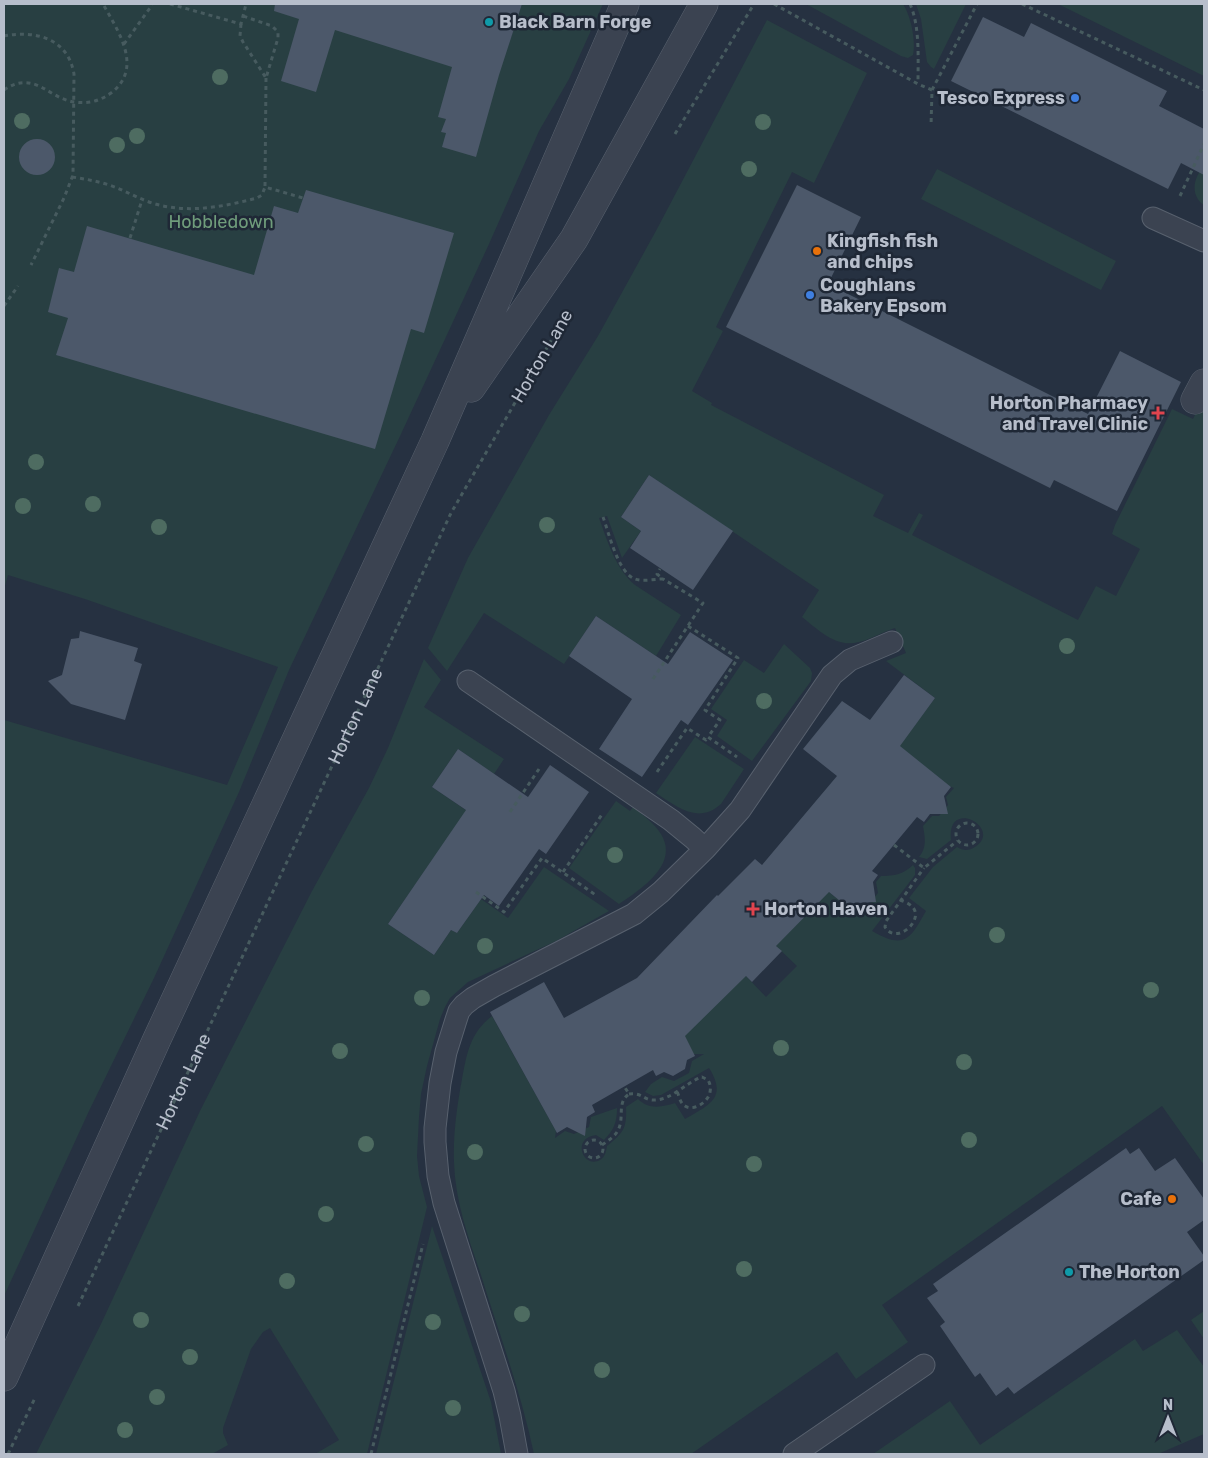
<svg xmlns="http://www.w3.org/2000/svg" width="1208" height="1458" viewBox="0 0 1208 1458" font-family="Rubik,sans-serif">
<rect width="100%" height="100%" fill="#263141"/>
<path fill="#283f42" d="M4 4H467L460 25 511 37 522 4H603L569 79 539 131 489 244 401 434 289 670 239 792 154 978 89 1111 4 1296V720L227 785 278 667 88 600 8 575 4 589Z
M806 4H903C911 16 916 41 913 55L908 58 901 56Z
M916 4H966L934 69 931 67 927 62 921 19Z
M1058 4H1204V76Z
M767 20 867 73 814 183 792 172 716 327 723 331 692 391 712 403 711 405 884 495 873 516 908 533 919 513 923 515 912 535 1078 620 1096 586 1116 596 1140 549 1112 534 1115 525 1172 409 1193 419 1203 399 1204 400V1165L1162 1106 882 1305 908 1342 856 1379 837 1352 691 1454H534C521 1392 499 1333 480 1272 468 1237 455 1200 454 1162 453 1134 457 1106 462 1079 467 1053 470 1033 492 1016L556 1131 555 1138 565 1131 574 1134 589 1127 591 1117 617 1108C617 1122 614 1130 604 1140L596 1135C571 1138 583 1169 600 1160 605 1157 606 1152 607 1146 623 1133 627 1129 626 1107L638 1099C649 1110 662 1107 675 1103L685 1119C709 1105 728 1098 709 1068L661 1095 653 1096 645 1092 651 1084 662 1077 674 1081 689 1073 692 1061 704 1054H693L664 1000 746 976 766 997 797 966 776 946 802 870 851 910 852 913 857 906 868 905 878 893 876 882 881 876C894 876 904 874 913 865L915 868V875L872 931C905 950 910 939 926 911L909 898 933 867 957 847C963 851 969 851 975 847 1004 828 946 797 951 840L927 859 919 857C927 848 925 837 923 826L932 816H939L948 805 946 797 954 788 949 786 899 746 935 698 886 661 906 653 895 628C882 632 868 641 854 643 834 646 816 628 802 617L819 590 649 475 621 517 641 531 622 558 607 516 599 518C608 542 615 568 635 585L681 615 656 656 596 616 564 664 484 613 447 671 428 648 468 558 549 415 598 336 657 229Z
M1204 167V205C1190 196 1193 177 1204 167Z
M937 169 1116 261 1101 290 921 199Z
M784 644 810 668 812 673 811 681 752 761 717 736 727 720 711 709 744 660 764 673Z
M424 659 441 680 424 707 504 759 494 774 458 749 432 787 482 821 435 856 388 924 434 955 451 930 457 933 481 899 508 918 544 867 609 911 556 941 468 982 450 998 445 1007 440 1019 427 1066 421 1094 419 1117 417 1156 419 1176 427 1207 367 1454H315L339 1440 270 1328 263 1332 251 1349 223 1428V1433L228 1445 212 1454H36L101 1324 200 1111 312 891 369 788 388 748Z
M695 737 744 769 721 804C698 825 676 806 656 793Z
M616 801 630 811 633 807C643 815 654 823 661 834 680 865 639 890 619 904L569 868Z
M432 1226 491 1402 501 1454H376Z
M1204 1311V1339L1191 1320Z
M1177 1330 1204 1367V1434L1158 1454H873L950 1401 980 1445 1135 1339 1143 1351Z"/>
<path fill="#4c586a" d="M275 4H522L499 75 476 157 442 147 446 133 441 132 446 119 438 117 452 67 335 30 316 92 281 81 299 19 274 11Z
M983 17 1024 37 1031 23 1167 91 1159 106 1204 129V175L1181 163 1168 189 951 81Z
M19 157a18 18 0 1 1 36 0a18 18 0 1 1-36 0Z
M797 185 861 217 828 284 1088 414 1120 351 1181 382 1117 511 1054 480 1050 488 726 327Z
M306 190 454 233 424 333 411 329 375 449 56 355 68 318 48 312 59 268 74 272 87 226 254 275 274 206 298 213Z
M649 475 733 531 693 590 630 548 641 531 621 517Z
M596 616 668 664 690 632 733 660 688 725 681 720 642 777 599 749 632 699 569 656Z
M80 631 138 648 134 661 142 664 125 720 71 704 48 681 62 675 71 639 79 638Z
M904 675 935 698 900 746 951 787 944 796 948 814H930L924 822 917 817 872 871 878 875 873 882 876 902 857 903 851 910 829 892 776 946 782 951 752 982 746 976 685 1036 695 1056 687 1060 685 1069 673 1076 664 1072 656 1076 653 1070 592 1105 595 1112 587 1117 585 1136 567 1127 557 1133 490 1012 544 982 564 1018 637 978 717 895 718 896 755 859 762 865 837 776 803 749 842 701 870 720Z
M458 749 528 797 550 765 589 792 546 854 539 849 499 906 484 895 457 933 451 930 434 955 388 924 466 810 432 787Z
M1126 1148 1130 1154 1139 1148 1155 1171 1175 1158 1204 1199V1220L1187 1232 1204 1256V1260L1014 1394 1008 1387 996 1396 980 1373 975 1377 940 1326 945 1322 927 1298 938 1291 933 1284Z"/>
<g fill="none" stroke-linecap="round" stroke-linejoin="round">
<defs>
<path id="service" d="M1153 218 1204 241
M468 681 671 820 693 838 705 849
M517 1454 510 1416 504 1391 444 1203 438 1176 435 1142V1128L440 1083 446 1052 456 1020 459 1011 464 1005 473 998 494 986 634 914 661 892 705 849 740 810 832 675 850 660 892 642
M794 1454 924 1365"/>
<path id="minor" d="M1195 400 1204 383"/>
<path id="tertiary" d="M471 388 574 239 704 4
M4 1377 157 1039 435 441 625 4"/>
</defs>
<use href="#service" stroke="#58616e" stroke-width="23"/>
<use href="#minor" stroke="#58616e" stroke-width="29"/>
<use href="#tertiary" stroke="#58616e" stroke-width="29"/>
<g stroke="#475b5f" stroke-width="3" stroke-dasharray="4 4" stroke-linecap="butt">
<path d="M170 4 241 24 246 4"/>
<path d="M774 4 918 84 932 90 931 126"/>
<path d="M910 4C920 26 918 59 918 83"/>
<path d="M1022 4 1204 90"/>
<path d="M241 24 240 36 243 42 266 78 278 38V32L272 26 243 16"/>
<path d="M4 36C35 30 68 38 74 74L73 175 64 198 31 265"/>
<path d="M124 44 152 5"/>
<path d="M266 78 265 187 303 198"/>
<path d="M4 90C35 69 48 99 75 102 88 104 100 101 111 93 144 68 118 31 103 4"/>
<path d="M932 90 977 4"/>
<path d="M675 134 754 4"/>
<path d="M72 177C85 179 97 181 109 185 124 190 137 198 152 203 187 214 222 207 257 198L262 195 265 187"/>
<path d="M1180 196 1204 144"/>
<path d="M130 238 142 200"/>
<path d="M4 306 18 286"/>
<path d="M603 517C609 533 618 573 635 579 643 582 654 579 663 579L657 574 660 569"/>
<path d="M688 626 738 658 705 710 720 720 708 737 737 757"/>
<path d="M653 679 703 603 663 579"/>
<path d="M657 772 687 728 706 740 708 737"/>
<path d="M510 812 539 769"/>
<circle cx="967" cy="834" r="11"/>
<path d="M894 845 924 868 957 841"/>
<path d="M563 872 603 813"/>
<path d="M476 892 504 912 542 858 597 896"/>
<path d="M900 900C905 902 911 904 914 909 922 922 896 945 885 927L886 921 924 868"/>
<path d="M629 1094C642 1092 644 1101 655 1100 671 1100 687 1082 702 1077L708 1080C710 1084 711 1087 710 1092 709 1101 694 1112 685 1106 680 1103 679 1096 677 1091"/>
<circle cx="594" cy="1149" r="9"/>
<path d="M602 1145C609 1140 616 1136 619 1128 624 1116 617 1102 629 1094L624 1086"/>
<path id="s1" d="M78 1306 451 513 559 327"/>
<path d="M8 1454 35 1398"/>
<path d="M371 1454 423 1244"/>
</g>
<use href="#service" stroke="#3b4351" stroke-width="21"/>
<use href="#minor" stroke="#3b4351" stroke-width="28"/>
<use href="#tertiary" stroke="#3b4351" stroke-width="28"/>
</g>
<g fill="#4e6c61">
<circle cx="220" cy="77" r="8"/>
<circle cx="22" cy="121" r="8"/>
<circle cx="763" cy="122" r="8"/>
<circle cx="137" cy="136" r="8"/>
<circle cx="117" cy="145" r="8"/>
<circle cx="749" cy="169" r="8"/>
<circle cx="36" cy="462" r="8"/>
<circle cx="93" cy="504" r="8"/>
<circle cx="23" cy="506" r="8"/>
<circle cx="547" cy="525" r="8"/>
<circle cx="159" cy="527" r="8"/>
<circle cx="1067" cy="646" r="8"/>
<circle cx="764" cy="701" r="8"/>
<circle cx="615" cy="855" r="8"/>
<circle cx="997" cy="935" r="8"/>
<circle cx="485" cy="946" r="8"/>
<circle cx="1151" cy="990" r="8"/>
<circle cx="422" cy="998" r="8"/>
<circle cx="781" cy="1048" r="8"/>
<circle cx="340" cy="1051" r="8"/>
<circle cx="964" cy="1062" r="8"/>
<circle cx="969" cy="1140" r="8"/>
<circle cx="366" cy="1144" r="8"/>
<circle cx="475" cy="1152" r="8"/>
<circle cx="754" cy="1164" r="8"/>
<circle cx="326" cy="1214" r="8"/>
<circle cx="744" cy="1269" r="8"/>
<circle cx="287" cy="1281" r="8"/>
<circle cx="522" cy="1314" r="8"/>
<circle cx="141" cy="1320" r="8"/>
<circle cx="433" cy="1322" r="8"/>
<circle cx="190" cy="1357" r="8"/>
<circle cx="602" cy="1370" r="8"/>
<circle cx="157" cy="1397" r="8"/>
<circle cx="453" cy="1408" r="8"/>
<circle cx="125" cy="1430" r="8"/>
</g>
<g fill="#0f9aa8" stroke="#1f2836" stroke-width="2">
<circle cx="489" cy="22" r="5"/>
<circle cx="1069" cy="1272" r="5"/>
</g>
<g fill="#3f7fe0" stroke="#1f2836" stroke-width="2">
<circle cx="1075" cy="98" r="5"/>
<circle cx="810" cy="295" r="5"/>
</g>
<g fill="#e8710a" stroke="#1f2836" stroke-width="2">
<circle cx="817" cy="251" r="5"/>
<circle cx="1172" cy="1199" r="5"/>
</g>
<g fill="#e0444e" stroke="#1f2836" stroke-width="2">
<path d="M1155.5 405.5h5v5h5v5h-5v5h-5v-5h-5v-5h5z"/>
<path d="M750.5 901.5h5v5h5v5h-5v5h-5v-5h-5v-5h5z"/>
</g>
<g text-anchor="middle" stroke-width="5" stroke-linejoin="round" paint-order="stroke">
<g font-size="18" font-weight="bold" fill="#b7becb" stroke="#1f2836" text-anchor="start">
<text x="499" y="28">Black Barn Forge</text>
<text x="1065" y="104" text-anchor="end">Tesco Express</text>
<text x="827" y="247">Kingfish fish<tspan x="827" dy="21">and chips</tspan></text>
<text x="820" y="291">Coughlans<tspan x="820" dy="21">Bakery Epsom</tspan></text>
<text x="1148" y="409" text-anchor="end">Horton Pharmacy<tspan x="1148" dy="21">and Travel Clinic</tspan></text>
<text x="764" y="915">Horton Haven</text>
<text x="1162" y="1205" text-anchor="end">Cafe</text>
<text x="1079" y="1278">The Horton</text>
</g>
<g font-size="18" fill="#6f9c7b" stroke="#1f2836">
<text x="221" y="228">Hobbledown</text>
</g>
<g font-size="18" fill="#b7becb" stroke="#1f2836">
<text transform="translate(542 356) rotate(-60)" y="6">Horton Lane</text>
<text dy="6" stroke="none"><textPath href="#s1" startOffset="652">Horton Lane</textPath></text>
<text dy="6" stroke="none"><textPath href="#s1" startOffset="248">Horton Lane</textPath></text>
</g>
</g>
<rect width="1208" height="1458" fill="none" stroke="#b7becb" stroke-width="10"/>
<g transform="translate(1168 1418)" stroke="#1f2836" stroke-width="4" paint-order="stroke">
<path d="M0-4L9 19L0 12L-9 19Z" fill="#b7becb"/>
<text y="-8" font-size="14" font-weight="bold" text-anchor="middle" fill="#b7becb">N</text>
</g>
</svg>
